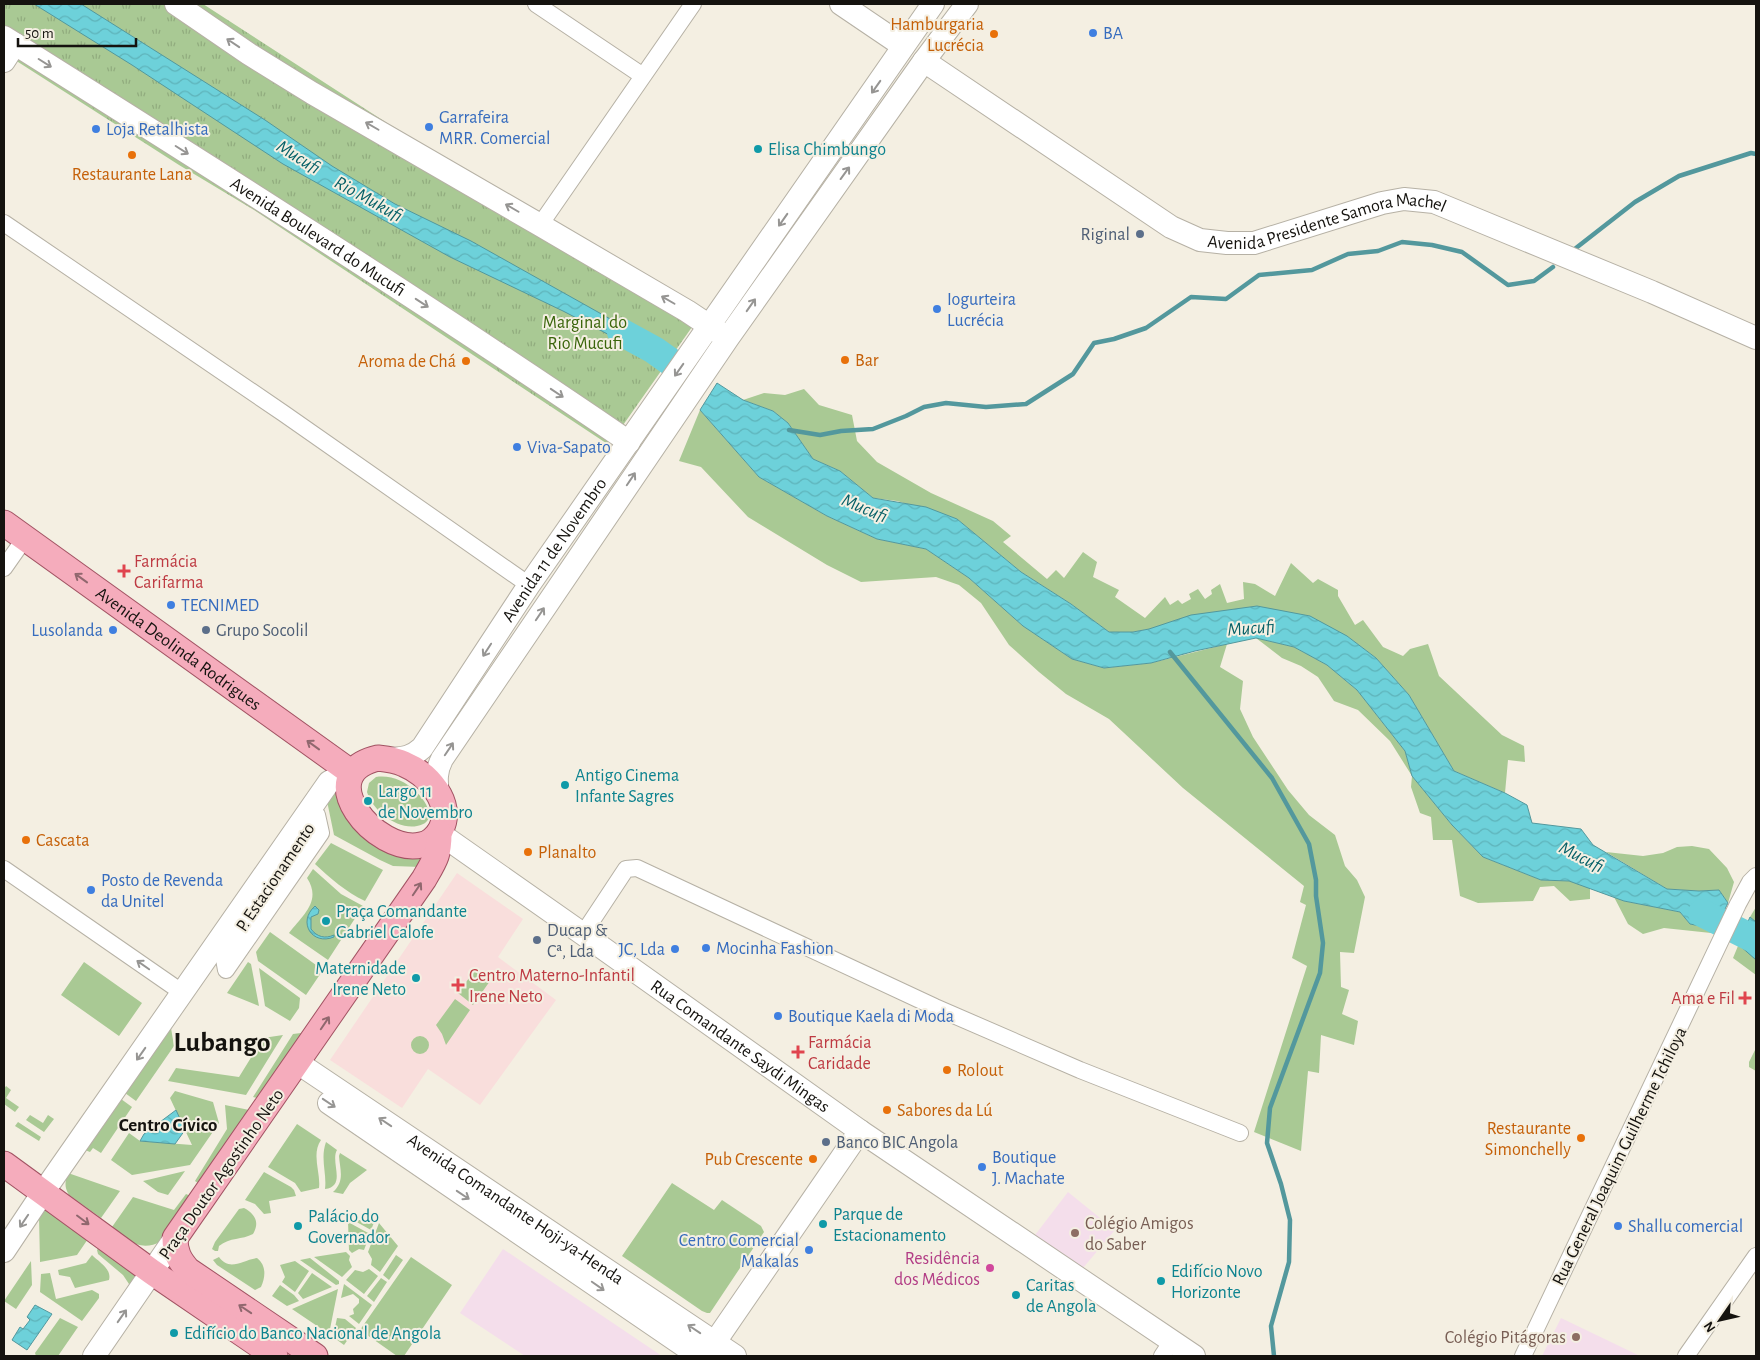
<svg xmlns="http://www.w3.org/2000/svg" width="1760" height="1360" viewBox="0 0 1760 1360" font-family="'Alegreya Sans',sans-serif">
<defs>
<pattern id="park-tufts" width="24" height="20" patternUnits="userSpaceOnUse" patternTransform="scale(1.25)"><rect width="24" height="20" fill="#a9c994"/><path d="M3 7l-1-3M5 7V3M7 7l1-3M15 17l-1-3M17 17v-4M19 17l1-3" fill="none" stroke="#91ac7e"/></pattern>
<pattern id="water-waves" width="16" height="10" patternUnits="userSpaceOnUse" patternTransform="scale(1.25)"><rect width="16" height="10" fill="#6dd1da"/><path d="M0 5q4-4 8 0t8 0" fill="none" stroke="#5eb3ba"/></pattern>
</defs>
<rect width="100%" height="100%" fill="#f4efe2"/>
<path fill="#f4deeb" d="M1068 1192 1115 1230 1083 1268 1035 1235Z
M503 1249 659 1354 661 1356H525L460 1313Z
M1561 1318 1640 1356H1542Z"/>
<path fill="#f9dedc" d="M457 873 523 919 498 957 556 1000 480 1105 428 1069 402 1108 330 1060Z"/>
<path fill="#a9c994" d="M804 389 819 405 852 415 857 441 877 462 931 493 993 521 1011 536 1003 542 1047 579 1056 570 1064 578 1083 552 1097 562 1093 577 1119 590 1115 597 1145 618 1165 597 1170 605 1178 600 1182 604 1191 599 1189 594 1198 589 1205 599 1212 594 1211 590 1220 584 1227 603 1244 599 1243 582 1255 584 1275 596 1291 563 1313 583 1318 579 1338 590V596L1355 625 1363 620 1383 647 1403 656 1410 649 1428 644 1439 676 1502 735 1524 746 1525 762 1508 760 1505 793 1454 771 1409 695 1376 658 1347 636 1149 629 1133 632H1109L1071 604 1021 572 957 519 897 501 873 498 840 471 813 459 788 423 773 411 743 400 764 393 785 395Z
M700 410 759 477 827 516 877 539 926 549 969 578 1023 626 1072 659 1104 668 1151 663 1227 644 1220 667 1243 681 1240 709 1253 737 1288 790 1309 815 1335 835 1345 866 1357 880 1365 897 1354 953 1340 952 1341 987 1349 990 1342 1014 1358 1021 1354 1045 1321 1035 1319 1073 1308 1071 1301 1151 1254 1132 1307 966 1292 958 1306 905 1300 902 1304 886 1183 788 1109 719 1066 694 1039 672 1009 645 981 603 959 585 936 577 861 582 827 565 748 517 701 467 679 461Z
M1256 638 1294 647 1327 665 1357 690 1405 751 1412 776 1452 825 1483 857 1541 880 1569 881 1590 888V899L1570 901 1554 886 1540 887 1533 901 1478 903 1460 896 1452 840H1433L1431 817 1420 813 1411 787 1412 776 1390 741 1358 710 1334 701 1318 677 1301 666 1282 658Z
M376 777C391 775 405 781 415 791 425 799 440 822 417 826 397 830 372 810 367 792L369 783Z
M334 792 337 793 340 805 346 817 424 855 421 867 393 866 380 860 334 835 327 801Z
M331 843 383 870 365 901C346 892 330 878 315 864Z
M1692 846 1709 849 1727 868 1734 882 1728 903 1719 890 1699 891 1667 889 1606 852 1643 856 1663 853 1677 847Z
M313 869 341 894 363 906 328 960 289 933C303 915 322 901 307 878Z
M1614 897 1624 901 1680 912 1690 924 1715 929 1711 933 1664 928 1643 934 1628 924Z
M1756 907V975L1733 958 1750 917Z
M270 932 323 970 306 995 258 961 256 952Z
M84 962 142 1003 119 1036 61 995Z
M248 962 251 964 259 1006 227 993Z
M259 968 300 998 299 1008 290 1021 265 1006Z
M475 970 490 981 473 1005 458 993Z
M455 999 470 1010 446 1045 442 1034 436 1025Z
M171 1028 174 1046 136 1101 125 1093Z
M309 1032 262 1099 253 1097 293 1034Z
M283 1035 246 1095 168 1081 176 1068 239 1077 263 1038Z
M411 1045a9 9 0 1 1 18 0a9 9 0 1 1-18 0Z
M1756 1048V1071L1749 1067V1062Z
M6 1086 11 1090 6 1098 19 1107 15 1112 4 1104V1089Z
M175 1091 213 1102 219 1123 190 1165 132 1175 111 1160 129 1133 140 1141 192 1145 170 1098Z
M121 1099 132 1107 101 1153 93 1148 90 1152 85 1150Z
M225 1105 254 1111 201 1185 195 1181 227 1129Z
M30 1115 43 1123 48 1115 54 1119 44 1132 26 1120Z
M18 1122 41 1137 39 1141 15 1126Z
M297 1124 321 1140C311 1154 321 1173 319 1188L301 1192 295 1183 268 1167Z
M326 1142 337 1150C330 1162 347 1186 325 1189 327 1173 320 1159 326 1142Z
M340 1153 367 1170 350 1183 343 1194 333 1192C345 1181 340 1170 339 1156Z
M185 1171 168 1195 158 1192 143 1181Z
M264 1172 291 1187 294 1190 296 1196 269 1201 271 1213 264 1214 255 1204 245 1200Z
M68 1173 120 1191 101 1218 69 1195C64 1187 65 1181 68 1173Z
M672 1183 714 1210 722 1200 761 1226 764 1232 710 1313H707L702 1311 622 1256Z
M186 1194 193 1197 162 1241C139 1253 129 1240 112 1227L133 1197 174 1210Z
M46 1207 90 1236 77 1255 40 1262 39 1216Z
M244 1208C255 1214 260 1222 253 1234 242 1240 230 1237 219 1246L218 1251H215L212 1249 215 1242 239 1209Z
M353 1220H375L371 1230Z
M348 1222 370 1234 364 1250 359 1249 352 1253 349 1250Z
M379 1223 398 1246 380 1272 371 1265 372 1259 368 1252Z
M101 1245 138 1273 131 1287 123 1275 98 1254 97 1250Z
M346 1252 350 1256 349 1260 352 1267 342 1277 314 1257Z
M92 1255C99 1262 112 1269 109 1280L75 1288 70 1277 59 1275 58 1270 86 1263Z
M396 1255 403 1260 389 1280 383 1275Z
M219 1257C230 1272 242 1260 257 1258 266 1265 266 1276 261 1287L255 1290 217 1265 213 1260Z
M411 1257 452 1285 404 1356H397L360 1330Z
M310 1258 339 1281V1284L336 1285 300 1260Z
M31 1261 32 1285 16 1309 4 1301Z
M295 1261 309 1271 295 1292 282 1282 285 1277 280 1265Z
M369 1269 378 1276 364 1294 346 1280 355 1270 363 1272Z
M50 1273 56 1299 92 1290 99 1294V1298L82 1321 40 1292 41 1274Z
M312 1273 332 1287 303 1299 298 1293Z
M381 1278 387 1282 374 1302 367 1296Z
M344 1284 372 1305 359 1324 349 1316 354 1314 353 1309 359 1303V1299L353 1294 341 1298Z
M280 1285 294 1295 299 1301 287 1306 272 1296Z
M338 1289 329 1334 292 1309Z
M60 1318 78 1327 58 1356H36L35 1353Z
M337 1318 345 1319 356 1328 344 1345 333 1337Z"/>
<path fill="url(#park-tufts)" d="M4 4H203L387 123 704 310 609 445 254 210 179 165 4 53Z"/>
<path fill="url(#water-waves)" stroke="#53989d" d="M34 4H81L265 120 332 166 395 204 471 241 630 330 660 344 654 350 652 357 563 311 450 257 283 164 132 65Z
M717 383 743 400 773 411 788 423 813 459 840 471 873 498 926 507 957 519 1021 572 1071 604 1109 632H1133L1149 629 1191 615 1257 606 1310 616 1347 636 1376 658 1409 695 1454 771 1505 793 1527 805 1532 823 1581 829 1593 845 1667 889 1699 891 1719 890 1728 903 1715 929 1690 924 1680 912 1624 901 1569 881 1541 880 1483 857 1452 825 1412 776 1405 751 1357 690 1327 665 1294 647 1256 638 1195 651 1151 663 1104 668 1072 659 1023 626 969 578 926 549 877 539 827 516 759 477 700 410Z
M315 906 319 910 318 914 311 917V929C317 937 325 939 334 935V937C312 946 297 922 315 906Z
M1750 917 1756 922V960L1738 944Z
M176 1110 185 1130 175 1144 140 1141 144 1134Z
M35 1305 52 1314 27 1350 12 1340 20 1327 23 1329 30 1320 27 1317Z"/>
<g fill="none" stroke-linecap="round" stroke-linejoin="round">
<path stroke="#53989d" stroke-width="4.5" d="M1576 248 1635 202 1679 176 1751 153 1756 154
M789 430 820 435 841 431 873 429 906 416 924 407 946 403 986 407 1026 404 1073 374 1094 343 1114 339 1146 328 1191 297 1226 299 1259 275 1312 270 1348 254 1378 251 1402 242 1432 245 1462 252 1508 285 1534 281 1553 267
M1170 652 1272 778 1309 844 1316 880V896L1323 943 1320 973 1270 1108 1267 1143 1281 1184 1290 1220 1289 1262 1271 1326 1274 1356"/>
<path stroke="#6dd1da" stroke-width="28" d="M621 332 654 350 689 375
M1702 913 1756 940"/>
<defs>
<path id="street" d="M536 4 643 76
M4 223 283 413 529 585
M540 225 693 4
M4 568 25 538
M317 815 321 833 226 970 223 953Z
M4 869 183 993
M583 934 626 869 637 868 935 1007 1080 1070 1240 1133
M1162 1356 1172 1341
M1523 1356 1738 904 1750 882 1756 876
M1686 1356 1756 1256"/>
<g id="secondary">
<path d="M176 4 249 54 312 93 540 225 687 311 720 333"/>
<path d="M841 4 903 46"/>
<path id="s1" d="M4 37C214 169 424 302 629 442"/>
<path d="M4 61 15 44"/>
<path id="s2" d="M924 61 1171 227 1200 240 1227 243H1254L1382 203 1404 199 1434 202 1652 292 1756 338"/>
<path id="s3" d="M389 759C403 758 411 758 422 748L529 585 933 4"/>
<path d="M438 794C436 780 436 771 442 759L728 338 924 61 967 4"/>
<path id="s4" d="M439 833 583 934 860 1131 1194 1356"/>
<path id="s5" d="M298 1063 735 1356"/>
<path d="M329 1103 699 1356"/>
<path d="M4 1251 44 1191 329 782 338 777 352 773"/>
<path d="M706 1355 860 1131"/>
<path d="M94 1356 175 1238"/>
</g>
<g id="primary">
<path id="s6" d="M4 523 352 773"/>
<path d="M378 758C387 759 396 760 404 764 428 774 454 803 441 829 437 837 429 844 421 845 376 855 309 774 378 758Z"/>
<path d="M4 1164 152 1272 275 1356"/>
<path d="M315 1356 188 1270C179 1260 175 1252 175 1238L424 879C435 860 439 855 439 833"/>
</g>
</defs>
<use href="#street" stroke="#b6b1a5" stroke-width="18"/>
<use href="#secondary" stroke="#b6b1a5" stroke-width="24"/>
<use href="#primary" stroke="#a25363" stroke-width="27"/>
<use href="#street" stroke="#fff" stroke-width="16"/>
<use href="#secondary" stroke="#fff" stroke-width="22"/>
<use href="#primary" stroke="#f5acbc" stroke-width="25"/>
</g>
<defs><path id="oneway-shaft" d="M-6 0H5M1.5-3L5.5 0L1.5 3" fill="none" stroke-width="1.6" stroke-linecap="round" stroke-linejoin="round" transform="scale(1.25)"/></defs>
<g stroke="#969593">
<use href="#oneway-shaft" transform="translate(233 43) rotate(-146)"/>
<use href="#oneway-shaft" transform="translate(45 63) rotate(32)"/>
<use href="#oneway-shaft" transform="translate(876 87) rotate(125)"/>
<use href="#oneway-shaft" transform="translate(372 126) rotate(-150)"/>
<use href="#oneway-shaft" transform="translate(182 150) rotate(32)"/>
<use href="#oneway-shaft" transform="translate(845 173) rotate(-54)"/>
<use href="#oneway-shaft" transform="translate(512 208) rotate(-150)"/>
<use href="#oneway-shaft" transform="translate(783 220) rotate(125)"/>
<use href="#oneway-shaft" transform="translate(668 300) rotate(-150)"/>
<use href="#oneway-shaft" transform="translate(422 303) rotate(33)"/>
<use href="#oneway-shaft" transform="translate(751 305) rotate(-55)"/>
<use href="#oneway-shaft" transform="translate(679 370) rotate(125)"/>
<use href="#oneway-shaft" transform="translate(557 393) rotate(34)"/>
<use href="#oneway-shaft" transform="translate(631 479) rotate(-56)"/>
<use href="#oneway-shaft" transform="translate(540 614) rotate(-56)"/>
<use href="#oneway-shaft" transform="translate(487 650) rotate(123)"/>
<use href="#oneway-shaft" transform="translate(449 749) rotate(-56)"/>
<use href="#oneway-shaft" transform="translate(143 965) rotate(-145)"/>
<use href="#oneway-shaft" transform="translate(141 1054) rotate(125)"/>
<use href="#oneway-shaft" transform="translate(329 1103) rotate(34)"/>
<use href="#oneway-shaft" transform="translate(385 1122) rotate(-146)"/>
<use href="#oneway-shaft" transform="translate(463 1195) rotate(34)"/>
<use href="#oneway-shaft" transform="translate(24 1221) rotate(124)"/>
<use href="#oneway-shaft" transform="translate(598 1286) rotate(35)"/>
<use href="#oneway-shaft" transform="translate(122 1316) rotate(-55)"/>
<use href="#oneway-shaft" transform="translate(694 1329) rotate(-146)"/>
</g>
<g stroke="#90676e">
<use href="#oneway-shaft" transform="translate(81 578) rotate(-144)"/>
<use href="#oneway-shaft" transform="translate(313 745) rotate(-144)"/>
<use href="#oneway-shaft" transform="translate(417 889) rotate(-56)"/>
<use href="#oneway-shaft" transform="translate(325 1023) rotate(-56)"/>
<use href="#oneway-shaft" transform="translate(83 1220) rotate(37)"/>
<use href="#oneway-shaft" transform="translate(245 1309) rotate(-146)"/>
</g>
<g fill="#3f7fe0" stroke="#f4efe2" stroke-width="2">
<circle cx="1093" cy="33" r="5"/>
<circle cx="429" cy="127" r="5"/>
<circle cx="96" cy="129" r="5"/>
<circle cx="937" cy="309" r="5"/>
<circle cx="517" cy="447" r="5"/>
<circle cx="171" cy="605" r="5"/>
<circle cx="113" cy="630" r="5"/>
<circle cx="91" cy="890" r="5"/>
<circle cx="706" cy="948" r="5"/>
<circle cx="675" cy="949" r="5"/>
<circle cx="778" cy="1016" r="5"/>
<circle cx="982" cy="1167" r="5"/>
<circle cx="1618" cy="1226" r="5"/>
<circle cx="809" cy="1250" r="5"/>
</g>
<g fill="#e8710a" stroke="#f4efe2" stroke-width="2">
<circle cx="994" cy="34" r="5"/>
<circle cx="132" cy="155" r="5"/>
<circle cx="845" cy="360" r="5"/>
<circle cx="466" cy="361" r="5"/>
<circle cx="26" cy="840" r="5"/>
<circle cx="528" cy="852" r="5"/>
<circle cx="947" cy="1070" r="5"/>
<circle cx="887" cy="1110" r="5"/>
<circle cx="1581" cy="1138" r="5"/>
<circle cx="813" cy="1159" r="5"/>
</g>
<g fill="#0f9aa8" stroke="#f4efe2" stroke-width="2">
<circle cx="758" cy="149" r="5"/>
<circle cx="565" cy="785" r="5"/>
<circle cx="368" cy="801" r="5"/>
<circle cx="326" cy="921" r="5"/>
<circle cx="416" cy="978" r="5"/>
<circle cx="823" cy="1224" r="5"/>
<circle cx="298" cy="1226" r="5"/>
<circle cx="1161" cy="1281" r="5"/>
<circle cx="1016" cy="1295" r="5"/>
<circle cx="174" cy="1333" r="5"/>
</g>
<g fill="#5c6f8a" stroke="#f4efe2" stroke-width="2">
<circle cx="1140" cy="234" r="5"/>
<circle cx="206" cy="630" r="5"/>
<circle cx="537" cy="940" r="5"/>
<circle cx="826" cy="1142" r="5"/>
</g>
<g fill="#e0444e" stroke="#f4efe2" stroke-width="2">
<path d="M121.5 563.5h5v5h5v5h-5v5h-5v-5h-5v-5h5z"/>
<path d="M455.5 977.5h5v5h5v5h-5v5h-5v-5h-5v-5h5z"/>
<path d="M1742.5 990.5h5v5h5v5h-5v5h-5v-5h-5v-5h5z"/>
<path d="M795.5 1044.5h5v5h5v5h-5v5h-5v-5h-5v-5h5z"/>
</g>
<g fill="#8d6e63" stroke="#f4efe2" stroke-width="2">
<circle cx="1075" cy="1233" r="5"/>
<circle cx="1576" cy="1337" r="5"/>
</g>
<circle fill="#d1479c" stroke="#f4efe2" stroke-width="2" cx="990" cy="1268" r="5"/>
<g text-anchor="middle" stroke-width="4" stroke-linejoin="round" paint-order="stroke">
<g font-size="18" fill="#c56008" stroke="#f4efe2" text-anchor="start">
<text x="984" y="30" text-anchor="end">Hamburgaria<tspan x="984" dy="21">Lucrécia</tspan></text>
<text x="132" y="180" text-anchor="middle">Restaurante Lana</text>
<text x="855" y="366">Bar</text>
<text x="456" y="367" text-anchor="end">Aroma de Chá</text>
<text x="36" y="846">Cascata</text>
<text x="538" y="858">Planalto</text>
<text x="957" y="1076">Rolout</text>
<text x="897" y="1116">Sabores da Lú</text>
<text x="1571" y="1134" text-anchor="end">Restaurante<tspan x="1571" dy="21">Simonchelly</tspan></text>
<text x="803" y="1165" text-anchor="end">Pub Crescente</text>
</g>
<g font-size="18" fill="#366cbe" stroke="#f4efe2" text-anchor="start">
<text x="1103" y="39">BA</text>
<text x="439" y="123">Garrafeira<tspan x="439" dy="21">MRR. Comercial</tspan></text>
<text x="106" y="135">Loja Retalhista</text>
<text x="947" y="305">Iogurteira<tspan x="947" dy="21">Lucrécia</tspan></text>
<text x="527" y="453">Viva-Sapato</text>
<text x="181" y="611">TECNIMED</text>
<text x="103" y="636" text-anchor="end">Lusolanda</text>
<text x="101" y="886">Posto de Revenda<tspan x="101" dy="21">da Unitel</tspan></text>
<text x="716" y="954">Mocinha Fashion</text>
<text x="665" y="955" text-anchor="end">JC, Lda</text>
<text x="788" y="1022">Boutique Kaela di Moda</text>
<text x="992" y="1163">Boutique<tspan x="992" dy="21">J. Machate</tspan></text>
<text x="1628" y="1232">Shallu comercial</text>
<text x="799" y="1246" text-anchor="end">Centro Comercial<tspan x="799" dy="21">Makalas</tspan></text>
</g>
<g font-size="18" fill="#0d838f" stroke="#f4efe2" text-anchor="start">
<text x="768" y="155">Elisa Chimbungo</text>
<text x="575" y="781">Antigo Cinema<tspan x="575" dy="21">Infante Sagres</tspan></text>
<text x="378" y="797">Largo 11<tspan x="378" dy="21">de Novembro</tspan></text>
<text x="336" y="917">Praça Comandante<tspan x="336" dy="21">Gabriel Calofe</tspan></text>
<text x="406" y="974" text-anchor="end">Maternidade<tspan x="406" dy="21">Irene Neto</tspan></text>
<text x="833" y="1220">Parque de<tspan x="833" dy="21">Estacionamento</tspan></text>
<text x="308" y="1222">Palácio do<tspan x="308" dy="21">Governador</tspan></text>
<text x="1171" y="1277">Edifício Novo<tspan x="1171" dy="21">Horizonte</tspan></text>
<text x="1026" y="1291">Caritas<tspan x="1026" dy="21">de Angola</tspan></text>
<text x="184" y="1339">Edifício do Banco Nacional de Angola</text>
</g>
<g font-size="18" fill="#15130f" stroke="#f4efe2">
<text dy="6" stroke="none"><textPath href="#s2" startOffset="460">Avenida Presidente Samora Machel</textPath></text>
<text dy="6" stroke="none"><textPath href="#s1" startOffset="372">Avenida Boulevard do Mucufi</textPath></text>
<text dy="6" stroke="none"><textPath href="#s3" startOffset="274">Avenida 11 de Novembro</textPath></text>
<text dy="6" stroke="none"><textPath href="#s6" startOffset="215">Avenida Deolinda Rodrigues</textPath></text>
<text transform="translate(275 877) rotate(-56)" y="6">P. Estacionamento</text>
<text dy="6" stroke="none"><textPath href="#s4" startOffset="369">Rua Comandante Saydi Mingas</textPath></text>
<text transform="translate(1619 1156) rotate(-64)" y="6">Rua General Joaquim Guilherme Tchiloya</text>
<text transform="translate(221 1174) rotate(-55)" y="6">Praça Doutor Agostinho Neto</text>
<text dy="6" stroke="none"><textPath href="#s5" startOffset="262">Avenida Comandante Hoji-ya-Henda</textPath></text>
</g>
<g font-size="18" fill="#4e5e75" stroke="#f4efe2" text-anchor="start">
<text x="1130" y="240" text-anchor="end">Riginal</text>
<text x="216" y="636">Grupo Socolil</text>
<text x="547" y="936">Ducap &amp;<tspan x="547" dy="21">Cª, Lda</tspan></text>
<text x="836" y="1148">Banco BIC Angola</text>
</g>
<g font-size="18" fill="#3a650b" stroke="#f4efe2">
<text x="585" y="328">Marginal do<tspan x="585" dy="21">Rio Mucufi</tspan></text>
</g>
<g font-size="18" fill="#be3a42" stroke="#f4efe2" text-anchor="start">
<text x="134" y="567">Farmácia<tspan x="134" dy="21">Carifarma</tspan></text>
<text x="469" y="981">Centro Materno-Infantil<tspan x="469" dy="21">Irene Neto</tspan></text>
<text x="1735" y="1004" text-anchor="end">Ama e Fil</text>
<text x="808" y="1048">Farmácia<tspan x="808" dy="21">Caridade</tspan></text>
</g>
<g font-size="18" fill="#785e54" stroke="#f4efe2" text-anchor="start">
<text x="1085" y="1229">Colégio Amigos<tspan x="1085" dy="21">do Saber</tspan></text>
<text x="1566" y="1343" text-anchor="end">Colégio Pitágoras</text>
</g>
<g font-size="18" fill="#b23c85" stroke="#f4efe2" text-anchor="end">
<text x="980" y="1264">Residência<tspan x="980" dy="21">dos Médicos</tspan></text>
</g>
<g font-size="19" font-style="italic" fill="#066067" stroke="#f4efe2">
<text transform="translate(299 156) rotate(32)" y="7">Mucufi</text>
<text transform="translate(369 198) rotate(29)" y="7">Rio Mukufi</text>
<text transform="translate(865 507) rotate(23)" y="7">Mucufi</text>
<text transform="translate(1251 627) rotate(-4)" y="7">Mucufi</text>
<text transform="translate(1582 856) rotate(27)" y="7">Mucufi</text>
</g>
<g font-size="19" font-weight="bold" fill="#15130f" stroke="#f4efe2">
<text x="168" y="1131">Centro Cívico</text>
</g>
<g font-size="28" font-weight="bold" fill="#15130f" stroke="#f4efe2">
<text x="222" y="1051">Lubango</text>
</g>
</g>
<rect width="1760" height="1360" fill="none" stroke="#15130f" stroke-width="10"/>
<g transform="translate(1720 1320) rotate(236)" stroke="#f4efe2" stroke-width="4" paint-order="stroke">
<path d="M0-4L9 19L0 12L-9 19Z" fill="#15130f"/>
<text y="-8" font-size="14" font-weight="bold" text-anchor="middle" fill="#15130f">N</text>
</g>
<path d="M18 38v8h118v-8" fill="none" stroke="#15130f" stroke-width="2.5"/>
<text x="25" y="38" font-size="15" fill="#15130f" stroke="#f4efe2" stroke-width="4" paint-order="stroke">50 m</text>
</svg>
